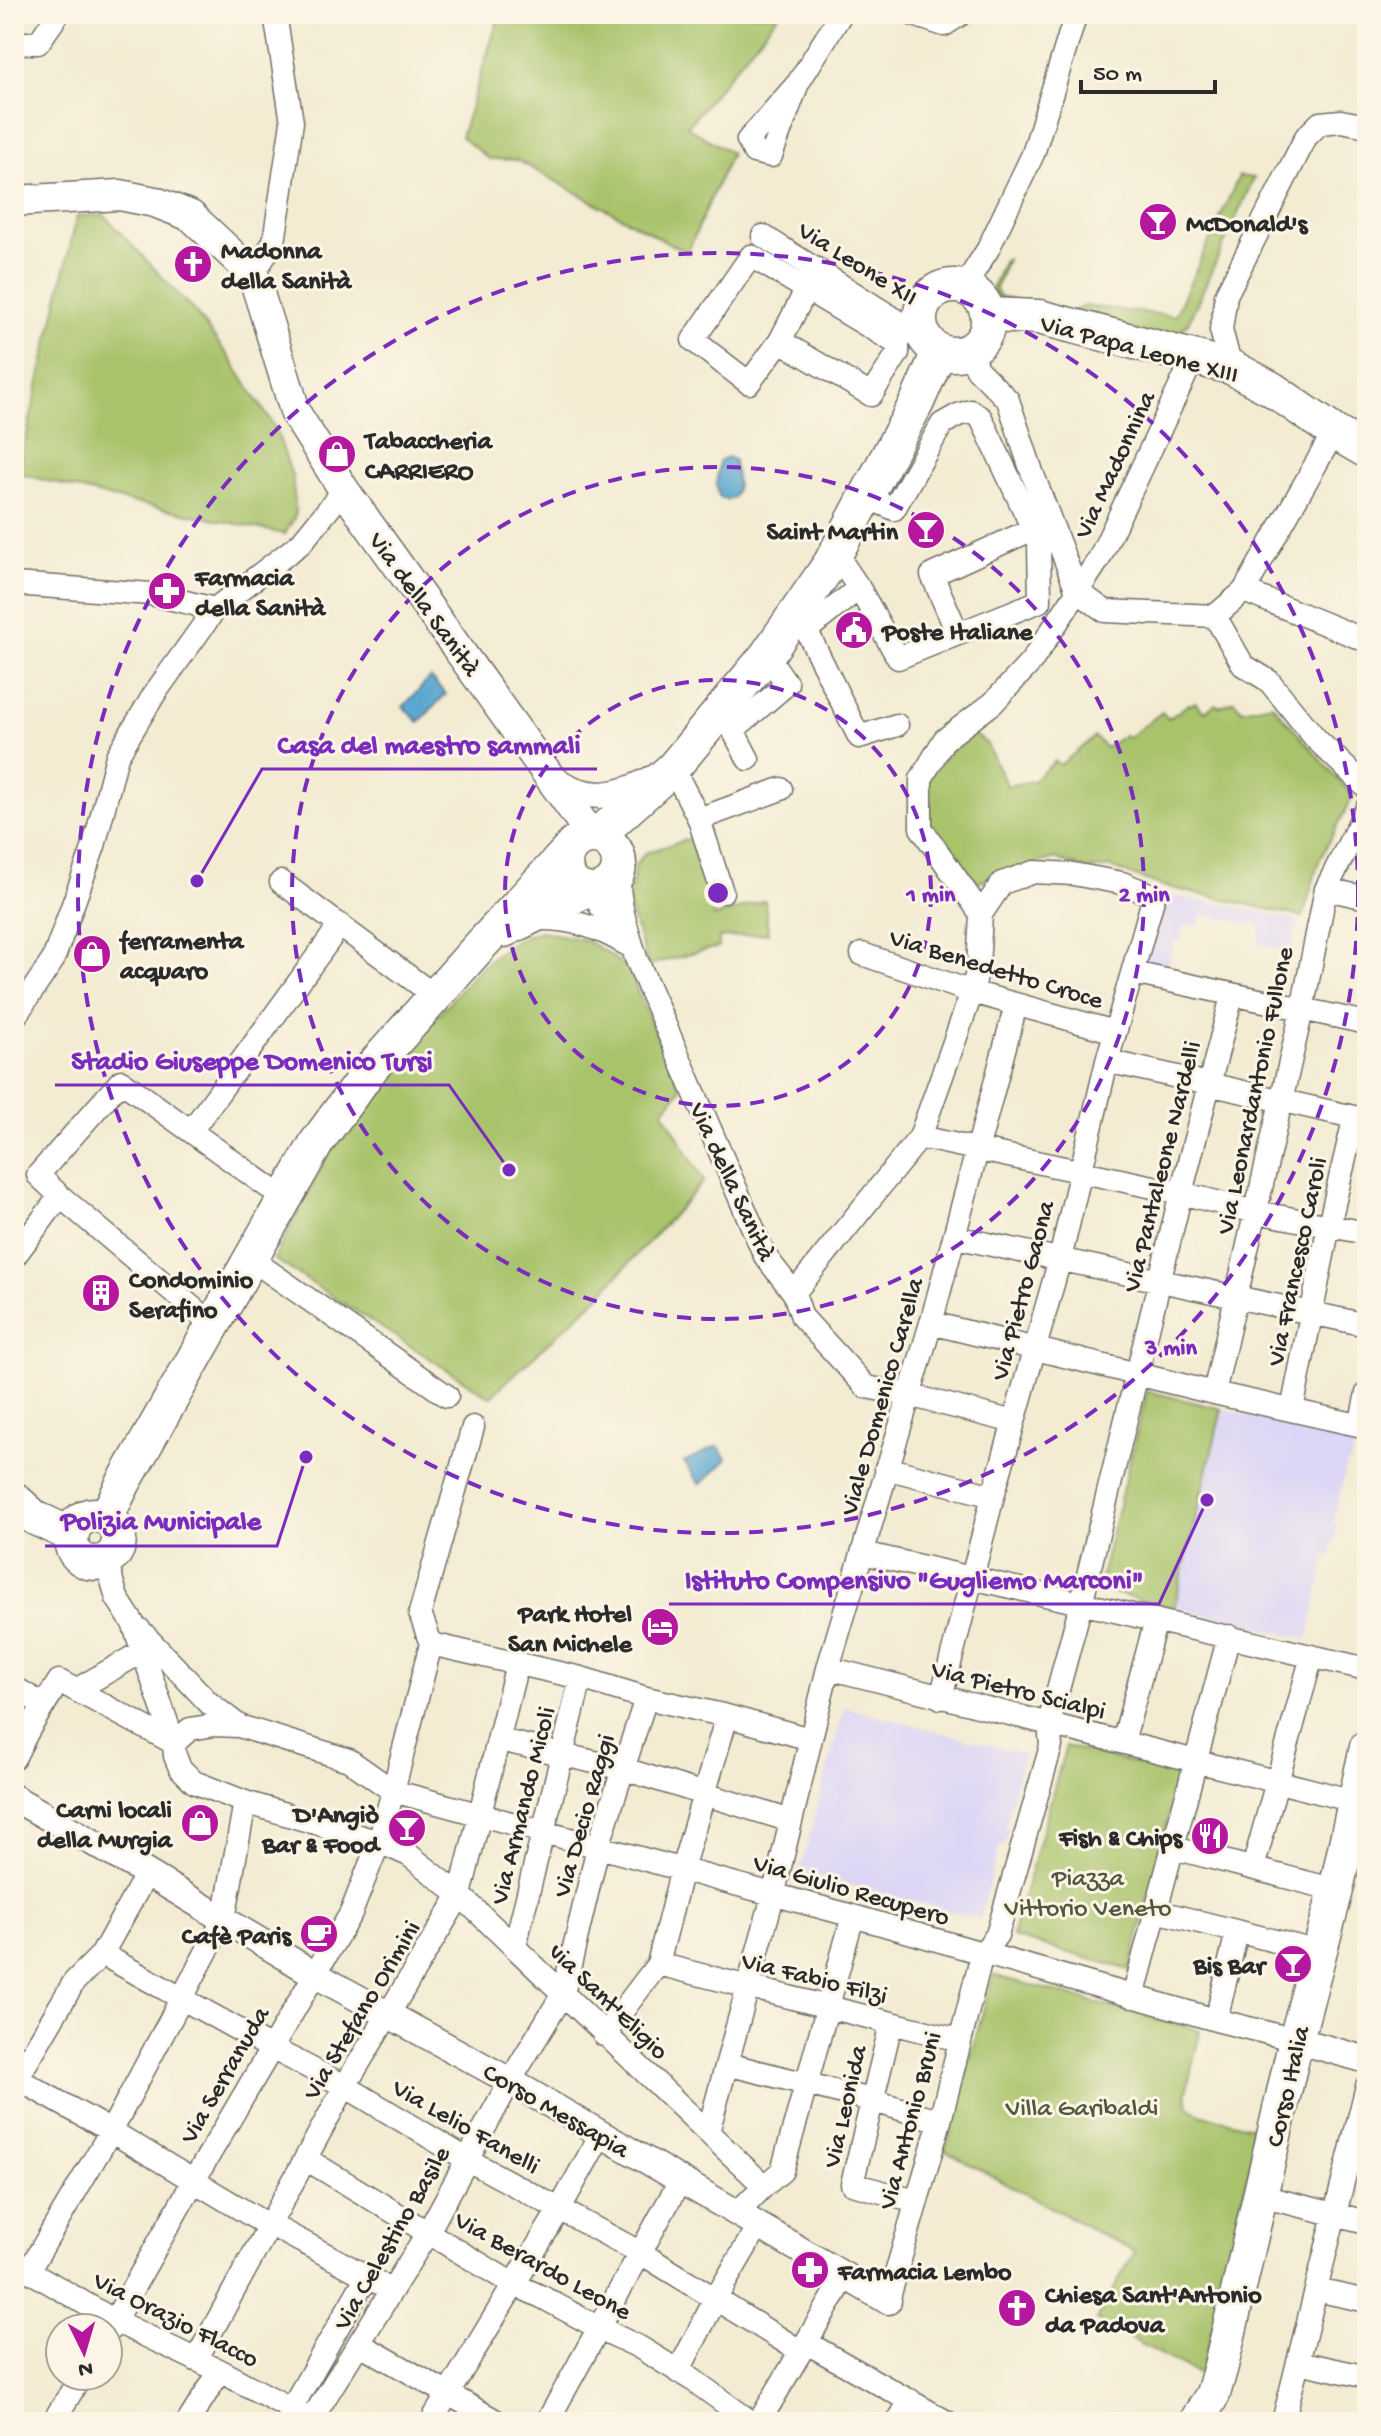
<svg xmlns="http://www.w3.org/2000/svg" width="1381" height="2436" viewBox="0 0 1381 2436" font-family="'Gochi Hand',sans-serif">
<rect width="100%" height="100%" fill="#fcf5e5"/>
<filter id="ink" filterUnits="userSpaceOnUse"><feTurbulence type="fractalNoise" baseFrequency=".0125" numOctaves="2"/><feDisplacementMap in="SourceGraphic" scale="16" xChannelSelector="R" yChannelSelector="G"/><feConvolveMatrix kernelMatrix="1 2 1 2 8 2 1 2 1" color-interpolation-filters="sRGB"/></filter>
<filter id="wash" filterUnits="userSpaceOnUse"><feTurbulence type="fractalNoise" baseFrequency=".006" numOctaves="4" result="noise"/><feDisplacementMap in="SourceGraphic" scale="32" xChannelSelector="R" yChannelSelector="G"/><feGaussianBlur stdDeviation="1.8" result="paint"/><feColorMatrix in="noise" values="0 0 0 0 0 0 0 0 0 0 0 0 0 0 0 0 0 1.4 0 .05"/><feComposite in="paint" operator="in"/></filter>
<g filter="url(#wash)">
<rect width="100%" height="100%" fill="#f3ebd2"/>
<path fill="#dcd5f6" d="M1160 894 1229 905 1300 921 1294 933 1293 951 1258 944 1261 925 1202 915 1198 926 1184 925 1181 941H1175L1167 968H1141Z
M1147 1391 1355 1441 1350 1463H1347L1333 1524 1338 1526 1334 1542 1331 1556H1326L1308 1640 1098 1589Z
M844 1707 1024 1754 1005 1826 1008 1831 1005 1843 999 1848 980 1919 800 1871Z"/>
<path fill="#a8c36a" stroke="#6a774a" stroke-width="2" d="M500 14H779L687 127 731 153 687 253 517 160 489 159 461 137Z
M1239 176 1254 178 1188 323 1183 329 1167 338 1002 301 993 293 992 288 1004 260 1007 259 996 288 998 294 1002 297 1069 314 1084 306 1175 316Z
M104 215 194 311 229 357 276 429 292 476 296 514 285 534 112 498 18 473 77 216Z
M1234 701 1242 710 1272 704 1353 796 1319 861 1303 917 1163 886 1110 867 1087 870 1055 858 978 882 947 865 921 828V779L971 732 986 743 1007 786 1033 781 1055 761 1060 765 1095 737 1106 748 1124 735 1128 738 1162 712 1168 719 1189 704 1191 705 1195 702 1204 712 1216 704 1219 707Z
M691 838 714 917 765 900 768 933 719 938V947L648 965 628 904 636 864 645 853Z
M541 931 585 940 607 953 632 972 636 988 681 1089 663 1111 704 1181 601 1294 490 1397 274 1259 346 1121 474 974C495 955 512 937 541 931Z
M1147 1391 1222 1409 1174 1608 1098 1589Z
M1066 1746 1179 1775 1130 1970 1012 1937Z
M993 1975 1200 2031 1186 2093 1188 2107 1200 2114 1252 2127 1257 2136 1202 2372 1198 2374 1096 2320 1135 2252 945 2151Z"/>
<path fill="#56a4d0" stroke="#40687e" stroke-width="2" d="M729 457 734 460 737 486 734 496 728 500 719 497 716 485 719 461Z
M430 678 446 694 419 722 403 707Z
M718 1446 727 1459 700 1485 684 1462Z"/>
</g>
<g filter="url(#ink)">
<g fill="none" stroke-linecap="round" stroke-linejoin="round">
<defs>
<path id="minor" d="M911 14 944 25 961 14
M14 43H38L58 14
M798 83 771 156 754 152 748 140 798 83 841 14
M763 236 923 337
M253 274 274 242 292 122 275 14
M964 287 988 249 1033 154 1076 14
M780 341 749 383 693 340 751 256 898 344V353L871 395 780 341 817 269
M970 351 977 369 1008 400 1033 475 1077 591
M1231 367 1221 330 1226 295 1306 137 1320 123 1341 121 1367 126
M836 554 859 588 898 658 1040 601 1039 542 981 418 971 411 958 415 942 424 894 509 867 497
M14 584 151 594 215 609
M1077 591 1105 611 1215 616 1244 591 1334 432
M1244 591 1367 641
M797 611 859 737 897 725
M1215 616 1243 665 1269 681 1316 739 1366 787
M807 630 859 588
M958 634 932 575 1033 529
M748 759 733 730 787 684 767 655
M673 768 699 819 781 789
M699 819 722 892
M619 870C617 902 627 928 636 958L765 1256 794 1293 802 1317 866 1387 909 1395 1014 1422
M281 882 435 996
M1326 889 1367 898
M590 891 622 937
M536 919C571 918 597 927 626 944
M862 954 972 992 1115 1032
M1133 973 1367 1023
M14 1018 53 960 94 846 117 756 155 693 215 609 301 543 344 490
M1107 1061 1367 1120
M191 1131 340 925
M920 1137 1181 1193 1256 1212 1367 1233
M60 1196 38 1175 121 1081 285 1199
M955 1237 1367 1325
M14 1257 60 1196 214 1326
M251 1259 447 1396
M794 1293 920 1137 972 992 978 968 981 914 921 828V779L944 740 993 703 1031 662 1099 559 1194 357
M931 1323 1214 1393 1367 1427
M1214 1393 1302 1010 1326 889 1367 808
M1292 1410 1329 1225 1353 1124
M1360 1426 1367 1393
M886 1468 993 1496
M863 1553 1367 1669
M106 1560 117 1598 133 1623 174 1743 175 1756 180 1768 194 1782 245 1802 379 1842 393 1791 349 1760 239 1726 214 1725 190 1729 174 1743
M139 1629 209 1703 239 1726
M431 1644 393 1791 853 1916 1216 2020 1296 2040
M431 1644 581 1678 646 1698 727 1716 810 1739
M431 1644 420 1613 473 1427
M828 1668 1354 1801
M76 1690 143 1651
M20 1691 44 1705
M941 1698 993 1496 1060 1259 1107 1061 1154 896 1122 883 1073 874 1034 872 1002 883 981 914
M500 1740 624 1769 791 1821
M1123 1742 1156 1620
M14 1758 29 1729 59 1681 174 1743
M1174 1848 1336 1890
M1253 1868 1312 1656
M1156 1911 1319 1952
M515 1946 581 1678
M102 1954 271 2048 345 2086 468 2160 641 2253 800 2351
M658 1964 959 2040
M1133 1997 1229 1636
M1216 2020 1237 1932
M891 2024 852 2184 916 2201
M604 2035 658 1964 682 1869 727 1716
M727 2064 871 2100 940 2121
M14 2077 111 2131 269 2226
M14 2084 74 1982 102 1954 147 1873
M708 2132 773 1896 828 1668 931 1323 1016 1005
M306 2159 513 2284 542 2297 599 2328 639 2347 693 2380 751 2422
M764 2186 782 2171 853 1916
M1260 2196 1367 2222
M282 2231 379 2283
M14 2262 115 2321 220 2371 316 2422
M29 2270 111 2131 224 1919 245 1802
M1316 2290 1367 2301
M888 2301 940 2121 982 1954 997 1935 1051 1746 1049 1723 1081 1604 1181 1193 1232 996
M108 2332 193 2182 351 1913 379 1842 409 1855 460 1895 764 2186 737 2213
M807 2343 947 2422
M360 2344 498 2422
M196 2360 345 2086 460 1895 517 1664
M1299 2362 1367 2377
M678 2372 716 2298 758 2226
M291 2409 367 2276
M53 2422 81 2376
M188 2422 220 2371
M310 2422 428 2232 510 2081 563 1994 598 1847 646 1698
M431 2422 559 2210 601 2134
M547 2422 681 2179
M759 2422 845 2277
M898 2422 910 2400
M1283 2422 1367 2086"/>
<path id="tertiary" d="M551 777C585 802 615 799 652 779
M14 1798 147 1873 314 1974 510 2081 888 2301
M1296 2040 1367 2060"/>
<path id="secondary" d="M14 201 120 195 155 202 191 216 253 274 296 414 344 490 592 836"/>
<path id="primary" d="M920 320a34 34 0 1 1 68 0a34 34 0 1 1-68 0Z
M988 315 1039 317 1231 367 1272 389 1334 432 1367 451
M597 836 673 768 767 655 830 564 917 402 939 352
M565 864a27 27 0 1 1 54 0a27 27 0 1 1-54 0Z
M504 930 586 890
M14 1499 35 1518 72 1535
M71 1539a24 24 0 1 1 48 0a24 24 0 1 1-48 0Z
M106 1518 124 1482 317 1142 372 1067 479 947 566 853
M1196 2422 1213 2394 1221 2366 1296 2040 1336 1890 1367 1747"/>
</defs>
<use href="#minor" stroke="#716e65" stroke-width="25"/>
<use href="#tertiary" stroke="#716e65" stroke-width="29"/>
<use href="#secondary" stroke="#716e65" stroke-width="33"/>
<use href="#primary" stroke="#716e65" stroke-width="37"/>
<use href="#minor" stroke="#fff" stroke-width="22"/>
<use href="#tertiary" stroke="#fff" stroke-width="26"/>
<use href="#secondary" stroke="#fff" stroke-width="30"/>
<use href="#primary" stroke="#fff" stroke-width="34"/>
</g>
</g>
<g fill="none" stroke="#7b2cbf" stroke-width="4" stroke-dasharray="14 10">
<circle cx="718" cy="893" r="213"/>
<circle cx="718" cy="893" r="426"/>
<circle cx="718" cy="893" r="640"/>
</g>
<defs>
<symbol id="bar-disc" viewBox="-11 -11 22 22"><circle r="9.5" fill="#b5179e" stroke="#fcf5e5"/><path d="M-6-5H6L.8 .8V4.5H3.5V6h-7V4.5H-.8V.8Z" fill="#fff"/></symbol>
<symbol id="church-disc" viewBox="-11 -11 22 22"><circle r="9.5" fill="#b5179e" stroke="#fcf5e5"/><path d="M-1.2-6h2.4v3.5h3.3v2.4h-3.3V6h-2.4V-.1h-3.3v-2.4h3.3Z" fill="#fff"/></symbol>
<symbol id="shop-disc" viewBox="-11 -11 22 22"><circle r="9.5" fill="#b5179e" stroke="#fcf5e5"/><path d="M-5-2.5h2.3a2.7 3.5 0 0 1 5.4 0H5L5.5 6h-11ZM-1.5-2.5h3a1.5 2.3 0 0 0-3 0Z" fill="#fff"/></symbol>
<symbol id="pharmacy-disc" viewBox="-11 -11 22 22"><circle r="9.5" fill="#b5179e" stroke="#fcf5e5"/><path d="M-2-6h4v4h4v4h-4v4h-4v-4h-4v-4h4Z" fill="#fff"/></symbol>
<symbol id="civic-disc" viewBox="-11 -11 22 22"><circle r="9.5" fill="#b5179e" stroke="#fcf5e5"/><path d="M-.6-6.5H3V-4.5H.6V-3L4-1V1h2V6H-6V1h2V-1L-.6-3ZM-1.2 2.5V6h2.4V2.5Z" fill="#fff"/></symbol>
<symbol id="building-disc" viewBox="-11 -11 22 22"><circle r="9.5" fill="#b5179e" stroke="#fcf5e5"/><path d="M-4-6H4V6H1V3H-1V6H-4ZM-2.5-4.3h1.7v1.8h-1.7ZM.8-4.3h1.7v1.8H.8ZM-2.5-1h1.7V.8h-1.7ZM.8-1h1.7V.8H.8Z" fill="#fff"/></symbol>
<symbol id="hotel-disc" viewBox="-11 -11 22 22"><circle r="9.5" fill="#b5179e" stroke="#fcf5e5"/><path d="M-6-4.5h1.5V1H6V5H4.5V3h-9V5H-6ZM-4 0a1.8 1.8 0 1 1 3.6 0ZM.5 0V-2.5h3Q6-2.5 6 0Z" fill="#fff"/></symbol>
<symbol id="restaurant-disc" viewBox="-11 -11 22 22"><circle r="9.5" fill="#b5179e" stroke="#fcf5e5"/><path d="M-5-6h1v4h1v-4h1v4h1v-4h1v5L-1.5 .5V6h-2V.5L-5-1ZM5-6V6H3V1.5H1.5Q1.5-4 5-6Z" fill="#fff"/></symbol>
<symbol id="cafe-disc" viewBox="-11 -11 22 22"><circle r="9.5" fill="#b5179e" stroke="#fcf5e5"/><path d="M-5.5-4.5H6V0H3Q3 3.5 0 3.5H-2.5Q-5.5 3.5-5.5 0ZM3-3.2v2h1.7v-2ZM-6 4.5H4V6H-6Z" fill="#fff"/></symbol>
</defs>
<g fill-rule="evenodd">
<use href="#bar-disc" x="1136" y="200" width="44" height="44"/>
<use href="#church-disc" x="171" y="242" width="44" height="44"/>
<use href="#shop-disc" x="315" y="432" width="44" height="44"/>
<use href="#bar-disc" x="904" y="508" width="44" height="44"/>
<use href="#pharmacy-disc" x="145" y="569" width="44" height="44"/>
<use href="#civic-disc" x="832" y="608" width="44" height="44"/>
<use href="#shop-disc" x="70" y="932" width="44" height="44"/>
<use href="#building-disc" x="79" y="1271" width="44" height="44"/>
<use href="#hotel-disc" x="638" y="1605" width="44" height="44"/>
<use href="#shop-disc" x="178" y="1801" width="44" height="44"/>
<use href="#bar-disc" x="385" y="1806" width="44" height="44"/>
<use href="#restaurant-disc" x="1188" y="1814" width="44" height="44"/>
<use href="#cafe-disc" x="297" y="1912" width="44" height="44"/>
<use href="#bar-disc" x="1271" y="1942" width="44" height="44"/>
<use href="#pharmacy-disc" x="788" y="2248" width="44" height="44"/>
<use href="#church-disc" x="995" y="2286" width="44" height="44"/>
</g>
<g text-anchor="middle" stroke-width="6" stroke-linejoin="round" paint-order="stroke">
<g font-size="26" font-weight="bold" fill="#2b2b2b" stroke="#fcf5e5" text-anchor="start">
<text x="1186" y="231">McDonald's</text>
<text x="221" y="258">Madonna<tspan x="221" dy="30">della Sanità</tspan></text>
<text x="365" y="448">Tabaccheria<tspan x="365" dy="30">CARRIERO</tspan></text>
<text x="898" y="539" text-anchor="end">Saint Martin</text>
<text x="195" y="585">Farmacia<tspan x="195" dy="30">della Sanità</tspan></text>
<text x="882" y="639">Poste Italiane</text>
<text x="120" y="948">ferramenta<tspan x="120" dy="30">acquaro</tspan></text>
<text x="129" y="1287">Condominio<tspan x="129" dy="30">Serafino</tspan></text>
<text x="632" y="1621" text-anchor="end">Park Hotel<tspan x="632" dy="30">San Michele</tspan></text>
<text x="172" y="1817" text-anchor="end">Carni locali<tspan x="172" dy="30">della Murgia</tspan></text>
<text x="379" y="1822" text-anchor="end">D'Angiò<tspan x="379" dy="30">Bar &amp; Food</tspan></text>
<text x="1182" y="1845" text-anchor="end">Fish &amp; Chips</text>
<text x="291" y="1943" text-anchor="end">Cafè Paris</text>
<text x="1265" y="1973" text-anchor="end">Bis Bar</text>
<text x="838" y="2279">Farmacia Lembo</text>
<text x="1045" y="2302">Chiesa Sant'Antonio<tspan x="1045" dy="30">da Padova</tspan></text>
</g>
<g font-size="26" fill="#2b2b2b" stroke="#fcf5e5">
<text transform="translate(859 262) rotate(32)" y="9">Via Leone XII</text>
<text transform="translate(1140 347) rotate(15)" y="9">Via Papa Leone XIII</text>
<text transform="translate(1113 464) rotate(-65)" y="9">Via Madonnina</text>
<text transform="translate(426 603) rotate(54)" y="9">Via della Sanità</text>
<text transform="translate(997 967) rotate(17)" y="9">Via Benedetto Croce</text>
<text transform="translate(1253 1090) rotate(-78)" y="9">Via Leonardantonio Fullone</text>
<text transform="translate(1160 1166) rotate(-76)" y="9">Via Pantaleone Nardelli</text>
<text transform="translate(734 1181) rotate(65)" y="9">Via della Sanità</text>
<text transform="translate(1295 1261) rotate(-78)" y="9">Via Francesco Caroli</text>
<text transform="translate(1021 1290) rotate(-75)" y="9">Via Pietro Gaona</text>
<text transform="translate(880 1396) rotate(-74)" y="9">Viale Domenico Carella</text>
<text transform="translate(1019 1688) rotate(14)" y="9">Via Pietro Scialpi</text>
<text transform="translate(521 1805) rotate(-76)" y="9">Via Armando Micoli</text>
<text transform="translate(582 1815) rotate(-74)" y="9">Via Decio Raggi</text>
<text transform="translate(852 1888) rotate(16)" y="9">Via Giulio Recupero</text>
<text transform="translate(815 1976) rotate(14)" y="9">Via Fabio Filzi</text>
<text transform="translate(610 2000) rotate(44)" y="9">via Sant'Eligio</text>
<text transform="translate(360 2009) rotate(-59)" y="9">Via Stefano Orimini</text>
<text transform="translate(223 2074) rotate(-60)" y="9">Via Serranuda</text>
<text transform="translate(1286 2086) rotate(-77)" y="9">Corso Italia</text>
<text transform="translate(843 2106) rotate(-77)" y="9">Via Leonida</text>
<text transform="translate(557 2109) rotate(30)" y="9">Corso Messapia</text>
<text transform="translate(908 2120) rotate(-75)" y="9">Via Antonio Bruni</text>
<text transform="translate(467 2125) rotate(30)" y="9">Via Lelio Fanelli</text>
<text transform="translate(390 2237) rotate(-60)" y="9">Via Celestino Basile</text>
<text transform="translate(544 2264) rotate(29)" y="9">Via Berardo Leone</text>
<text transform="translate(177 2318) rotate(27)" y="9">Via Orazio Flacco</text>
</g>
<g font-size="26" fill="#50593e" stroke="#fcf5e5">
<text x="1088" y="1885">Piazza<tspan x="1088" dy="30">Vittorio Veneto</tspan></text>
<text x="1082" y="2115">Villa Garibaldi</text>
</g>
</g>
<circle cx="718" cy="893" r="12" fill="#7b2cbf" stroke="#fcf5e5" stroke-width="4"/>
<g font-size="24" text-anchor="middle" font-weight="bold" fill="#7b2cbf" stroke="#fcf5e5" stroke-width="6" stroke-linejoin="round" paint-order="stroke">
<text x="931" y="901">1 min</text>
<text x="1144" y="901">2 min</text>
<text x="1171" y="1354">3 min</text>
</g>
<path fill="none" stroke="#7b2cbf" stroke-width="3" d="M197 881L262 769H597M509 1170L449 1085H55M306 1457L277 1546H45M1207 1500L1159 1604H669"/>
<g fill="#7b2cbf" stroke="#fcf5e5" stroke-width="3">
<circle cx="197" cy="881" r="8"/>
<circle cx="509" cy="1170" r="8"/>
<circle cx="306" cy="1457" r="8"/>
<circle cx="1207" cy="1500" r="8"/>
</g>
<g font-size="28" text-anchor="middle" font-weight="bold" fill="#7b2cbf" stroke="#fcf5e5" stroke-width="6" stroke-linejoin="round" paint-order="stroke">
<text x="429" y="753">Casa del maestro sammali</text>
<text x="252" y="1069">Stadio Giuseppe Domenico Tursi</text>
<text x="161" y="1529">Polizia Municipale</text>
<text x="914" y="1588">Istituto Compensivo "Gugliemo Marconi"</text>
</g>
<rect width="1381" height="2436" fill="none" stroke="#fcf5e5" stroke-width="48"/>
<g transform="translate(84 2352) rotate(175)"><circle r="38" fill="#fcf5e5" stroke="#a8a49b" stroke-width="2"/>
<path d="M0-6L14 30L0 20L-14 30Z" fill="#b5179e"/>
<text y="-12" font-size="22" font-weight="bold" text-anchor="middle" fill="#2b2b2b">N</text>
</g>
<path d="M1081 80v12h134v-12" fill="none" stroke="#2b2b2b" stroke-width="4"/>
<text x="1093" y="80" font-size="24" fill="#2b2b2b" stroke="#fcf5e5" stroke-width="6" paint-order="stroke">50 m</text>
</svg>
